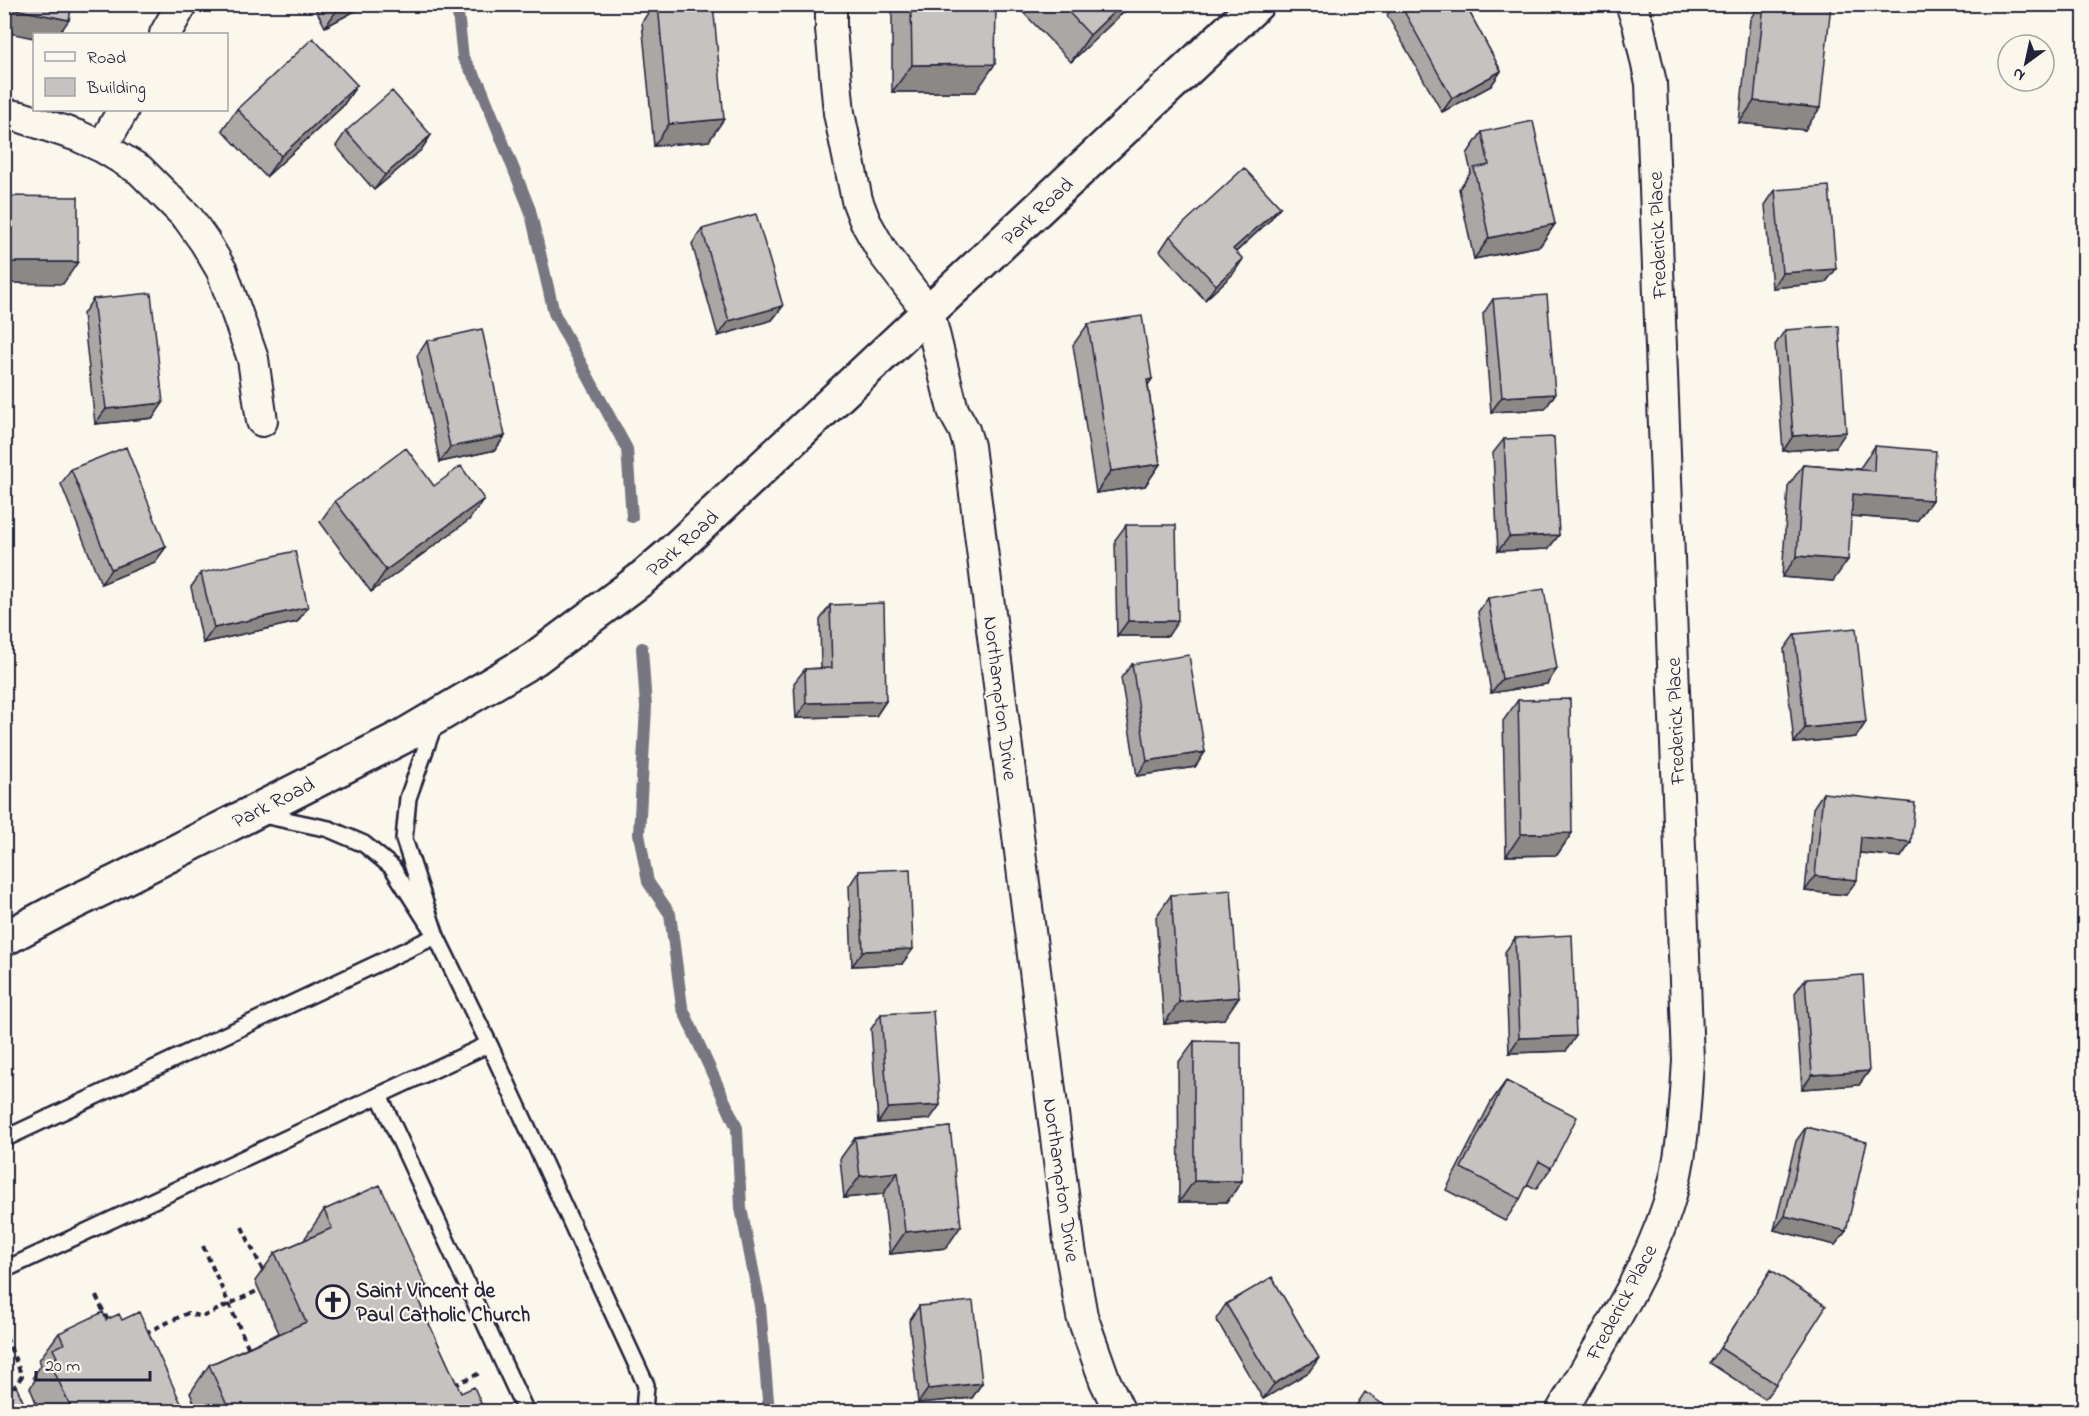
<svg xmlns="http://www.w3.org/2000/svg" width="2089" height="1416" viewBox="0 0 2089 1416" font-family="'Indie Flower',sans-serif">
<rect width="100%" height="100%" fill="#fbf7ec"/>
<filter id="ink" filterUnits="userSpaceOnUse"><feTurbulence type="fractalNoise" baseFrequency=".0167" numOctaves="2"/><feDisplacementMap in="SourceGraphic" scale="12" xChannelSelector="R" yChannelSelector="G"/><feConvolveMatrix kernelMatrix="1 2 1 2 8 2 1 2 1" color-interpolation-filters="sRGB"/></filter>
<g filter="url(#ink)">
<g fill="none" stroke-linecap="round" stroke-linejoin="round">
<path stroke="#787681" stroke-width="12" d="M457 4 463 58 480 85 530 210 554 313 627 449 632 517
M642 648 646 707 639 834 648 882 670 914 682 1007 737 1128 741 1208 760 1306 769 1412"/>
<defs>
<path id="lane" d="M258 814 329 829 364 844 392 867 436 936 404 839 408 798 435 722
M379 1095 526 1412
M4 1139 436 936 489 1044
M4 1270 489 1044 646 1385 644 1412"/>
<path id="street" d="M831 4V29L839 113 857 200 865 221 883 253 929 313 953 410 964 430 969 446 1070 1249 1082 1316 1105 1381 1120 1412
M165 34 182 4
M4 114 21 117 78 136 102 147 140 170 188 218 205 242 222 271 253 359 262 421
M102 147 123 110
M1561 1412C1599 1345 1644 1279 1668 1205 1683 1158 1685 1109 1688 1060L1651 83 1638 24 1631 4"/>
<path id="secondary" d="M4 939 60 909 116 882 402 737 534 659 640 580 668 556 1257 4"/>
</defs>
<use href="#lane" stroke="#22223b" stroke-width="20"/>
<use href="#street" stroke="#22223b" stroke-width="34"/>
<use href="#secondary" stroke="#22223b" stroke-width="38"/>
<path stroke="#22223b" stroke-width="4" stroke-dasharray="6 4.5" stroke-linecap="butt" d="M242 1227 264 1273
M203 1246 250 1351
M96 1296 109 1323
M145 1333 188 1313 202 1317 259 1290
M6 1337 22 1376 12 1390
M454 1385 480 1373"/>
<use href="#lane" stroke="#fbf7ec" stroke-width="15"/>
<use href="#street" stroke="#fbf7ec" stroke-width="30"/>
<use href="#secondary" stroke="#fbf7ec" stroke-width="33"/>
</g>
<path fill="#aaa7a5" stroke="#22223b" stroke-width="1.5" d="M313 4H368L325 27Z
M654 4H713L709 141 654 146 642 22Z
M892 4H996L976 92H892Z
M1015 4H1132L1071 62Z
M1395 4H1465L1501 71 1491 86 1442 112 1387 15Z
M1760 4H1831L1805 130 1739 123 1750 19Z
M357 85 342 107 266 177 222 130 237 109Z
M346 131 431 135 421 150 374 190 336 146Z
M1482 132 1555 224 1540 246 1474 259 1459 189 1471 172 1467 154Z
M1775 190 1836 269 1825 283 1772 288 1765 205Z
M1280 207 1269 221 1236 252 1233 274 1205 300 1160 251 1170 236Z
M702 229 783 306 772 320 718 336 692 244Z
M93 299 153 418 95 424 83 314Z
M1493 299 1555 394 1545 409 1491 412 1483 314Z
M1088 324 1152 379 1148 385 1160 464 1145 486 1096 493 1073 345Z
M1785 330 1836 447 1783 451 1775 345Z
M427 341 505 436 495 450 440 462 417 356Z
M1504 439 1559 535 1548 549 1498 551 1493 453Z
M1875 446 1932 500 1917 521 1851 516 1833 581 1782 577 1788 486 1803 465 1860 469V468Z
M71 469 166 547 155 562 101 584 61 484Z
M434 486 469 520 371 592 320 522 335 501Z
M1126 525 1168 636H1117L1115 540Z
M201 573 308 607 297 622 203 643 191 587Z
M1488 598 1547 684 1491 693 1478 612Z
M830 605 886 701 876 716 796 718 794 683 805 669 821 668 820 620Z
M1795 634 1866 722 1856 737 1794 743 1784 649Z
M1132 664 1205 752 1195 767 1137 776 1121 678Z
M1518 700 1572 833 1557 855 1506 856 1503 721Z
M1823 793 1911 842 1901 857 1859 853 1846 895 1805 891 1813 808Z
M859 871 902 964 852 966 849 886Z
M1171 895 1224 1019 1164 1024 1156 917Z
M1515 938 1566 1051 1509 1053 1505 952Z
M1805 979 1869 1071 1859 1085 1802 1089 1795 993Z
M881 1014 930 1119 878 1123 871 1029Z
M1194 1041 1242 1181 1227 1202H1179L1178 1063Z
M1506 1081 1551 1168 1536 1189 1527 1184 1520 1199 1505 1221 1446 1190 1491 1102Z
M950 1127 946 1248 890 1254 883 1194 844 1198 840 1159 855 1138Z
M1806 1127 1846 1231 1835 1245 1774 1230 1796 1141Z
M324 1210 426 1286 417 1298 461 1393 485 1412H198L190 1393 209 1365 279 1333 255 1281 275 1253 305 1240V1238Z
M1771 1270 1776 1384 1765 1399 1710 1363Z
M1226 1304 1309 1372 1263 1399 1216 1319Z
M919 1306 982 1383 972 1398 918 1403 909 1321Z
M106 1320H122L185 1412H40L30 1388 35 1380 33 1377 41 1365 39 1360 59 1333Z"/>
<path fill="#8b8886" stroke="#22223b" stroke-width="1.5" d="M342 4H368L325 27 340 6Z
M1122 4H1132L1071 62 1090 35Z
M5 7 69 20 59 34H34V38L4 32Z
M995 64 976 92H892L912 65Z
M1501 71 1491 86 1442 112 1452 98Z
M357 85 342 107 266 177 281 156Z
M1754 101 1820 108 1805 130 1739 123Z
M724 119 709 141 654 146 669 124Z
M431 135 421 150 374 190 385 175Z
M1280 207 1269 221 1223 264 1233 249Z
M1555 224 1540 246 1474 259 1489 238Z
M1243 259 1233 274 1205 300 1216 285Z
M4 262H78L63 284 4 283Z
M1836 269 1825 283 1772 288 1782 273Z
M783 306 772 320 718 336 729 321Z
M1152 379 1137 400 1147 380Z
M1555 394 1545 409 1491 412 1502 397Z
M163 403 153 418 95 424 106 409Z
M1846 432 1836 447 1783 451 1793 436Z
M505 436 495 450 440 462 450 447Z
M1160 464 1145 486 1096 493 1111 471Z
M1853 494 1932 500 1917 521 1838 515Z
M484 499 469 520 371 592 386 570Z
M1559 535 1548 549 1498 551 1509 537Z
M166 547 155 562 101 584 111 569Z
M1797 556 1848 560 1833 581 1782 577Z
M308 607 297 622 203 643 214 628Z
M1128 621H1178L1168 636H1117Z
M1557 669 1547 684 1491 693 1502 679Z
M886 701 876 716 796 718 806 703Z
M1866 722 1856 737 1794 743 1805 728Z
M1205 752 1195 767 1137 776 1147 761Z
M1572 833 1557 855 1506 856 1521 834Z
M1861 837 1911 842 1901 857 1851 852Z
M1815 876 1857 880 1846 895 1805 891Z
M913 949 902 964 852 966 863 951Z
M1239 997 1224 1019 1164 1024 1179 1002Z
M1576 1036 1566 1051 1509 1053 1519 1038Z
M1869 1071 1859 1085 1802 1089 1812 1075Z
M940 1105 930 1119 878 1123 888 1108Z
M898 1172 883 1194 844 1198 860 1176Z
M1194 1181H1242L1227 1202H1179Z
M1785 1216 1846 1231 1835 1245 1774 1230Z
M961 1226 946 1248 890 1254 905 1232Z
M426 1286 406 1313 414 1291Z
M1319 1358 1309 1372 1263 1399 1274 1384Z
M982 1383 972 1398 918 1403 928 1389Z"/>
<path fill="#c6c2c0" stroke="#22223b" stroke-width="1.5" d="M4 4H72L69 20 5 7 4 9Z
M658 4H713L724 119 669 124Z
M911 4H996L995 64 912 65Z
M1061 4H1122L1090 35Z
M1400 4H1465L1501 71 1452 98Z
M1764 4H1831L1820 108 1754 101Z
M313 38 357 85 281 156 237 109Z
M392 91 431 135 385 175 346 131Z
M1533 121 1555 224 1489 238 1474 168 1489 165 1482 132Z
M1244 168 1280 207 1233 249 1243 259 1216 285 1170 236Z
M1829 186 1836 269 1782 273 1775 190Z
M4 196 78 197V262H4Z
M756 214 783 306 729 321 702 229Z
M151 293 163 403 106 409 93 299Z
M1547 295 1555 394 1502 397 1493 299Z
M1142 316 1152 379 1147 380 1160 464 1111 471 1088 324Z
M1839 326 1846 432 1793 436 1785 330Z
M482 329 505 436 450 447 427 341Z
M1554 437 1559 535 1509 537 1504 439Z
M1875 446 1936 451 1932 500 1853 494 1848 560 1797 556 1803 465 1874 471Z
M126 447 166 547 111 569 71 469Z
M406 448 434 486 461 466 484 499 386 570 335 501Z
M1126 525H1176L1178 621H1128Z
M295 551 308 607 214 628 201 573Z
M1544 589 1557 669 1502 679 1488 598Z
M884 603 886 701 806 703 805 669 832 668 830 605Z
M1856 628 1866 722 1805 728 1795 634Z
M1189 655 1205 752 1147 761 1132 664Z
M1570 699 1572 833 1521 834 1518 700Z
M1823 793 1915 803 1911 842 1861 837 1857 880 1815 876Z
M910 869 913 949 863 951 859 871Z
M1231 890 1239 997 1179 1002 1171 895Z
M1572 935 1576 1036 1519 1038 1515 938Z
M1863 975 1869 1071 1812 1075 1805 979Z
M933 1011 940 1105 888 1108 881 1014Z
M1194 1041 1241 1042 1242 1181H1194Z
M1506 1081 1577 1117 1551 1168 1539 1161 1520 1199 1461 1168Z
M950 1127 961 1226 905 1232 898 1172 860 1176 855 1138Z
M1806 1127 1867 1142 1846 1231 1785 1216Z
M380 1185 426 1286 414 1291 461 1393 474 1387 485 1412H230L209 1365 306 1322 275 1253 332 1228 324 1210Z
M1771 1270 1826 1306 1776 1384 1720 1348Z
M1272 1277 1319 1358 1274 1384 1226 1304Z
M973 1301 982 1383 928 1389 919 1306Z
M103 1312 106 1320 119 1314 122 1320 139 1312 185 1412H73L49 1360 57 1357 53 1349 64 1344 59 1333Z
M16 1386 28 1412H4V1391Z
M1365 1392 1394 1412H1352Z"/>
</g>
<defs>
<symbol id="church-ring" viewBox="-11 -11 22 22"><circle r="9.5" fill="#fbf7ec" stroke="#22223b" stroke-width="1.5"/><path d="M-1.2-6h2.4v3.5h3.3v2.4h-3.3V6h-2.4V-.1h-3.3v-2.4h3.3Z" fill="#22223b"/></symbol>
</defs>
<g fill-rule="evenodd">
<use href="#church-ring" x="314" y="1283" width="38" height="38"/>
</g>
<g text-anchor="middle" stroke-width="4.5" stroke-linejoin="round" paint-order="stroke">
<g font-size="21" fill="#22223b" stroke="#fbf7ec">
<text transform="translate(1037 211) rotate(-43)" y="7">Park Road</text>
<text transform="translate(1657 235) rotate(-92)" y="7">Frederick Place</text>
<text transform="translate(682 543) rotate(-42)" y="7">Park Road</text>
<text transform="translate(1001 698) rotate(83)" y="7">Northampton Drive</text>
<text transform="translate(1675 721) rotate(-92)" y="7">Frederick Place</text>
<text transform="translate(273 802) rotate(-27)" y="7">Park Road</text>
<text transform="translate(1062 1180) rotate(82)" y="7">Northampton Drive</text>
<text transform="translate(1621 1302) rotate(-62)" y="7">Frederick Place</text>
</g>
<g font-size="21" font-weight="bold" fill="#22223b" stroke="#fbf7ec" text-anchor="start">
<text x="356" y="1297">Saint Vincent de<tspan x="356" dy="24">Paul Catholic Church</tspan></text>
</g>
</g>
<rect width="2089" height="1416" fill="none" stroke="#fbf7ec" stroke-width="24"/>
<rect x="12" y="12" width="2065" height="1392" fill="none" stroke="#22223b" stroke-width="2" filter="url(#ink)"/>
<rect x="33" y="33" width="195" height="78" fill="#fbf7ec" stroke="#a4a2a5" stroke-width="1.5"/>
<rect x="45" y="52" width="30" height="9" fill="#fbf7ec" stroke="#a4a2a5" stroke-width="1.5"/>
<text x="87" y="63" font-size="18" fill="#22223b">Road</text>
<rect x="45" y="78" width="30" height="18" fill="#c6c2c0" stroke="#a4a2a5" stroke-width="1.5"/>
<text x="87" y="93" font-size="18" fill="#22223b">Building</text>
<g transform="translate(2026 63) rotate(213)"><circle r="28" fill="#fbf7ec" stroke="#a4a2a5" stroke-width="1.5"/>
<path d="M0-4.5L10 22L0 15L-10 22Z" fill="#22223b"/>
<text y="-9" font-size="16" font-weight="bold" text-anchor="middle" fill="#22223b">N</text>
</g>
<path d="M36 1371v9h114v-9" fill="none" stroke="#22223b" stroke-width="3"/>
<text x="45" y="1371" font-size="18" fill="#22223b" stroke="#fbf7ec" stroke-width="4.5" paint-order="stroke">20 m</text>
</svg>
